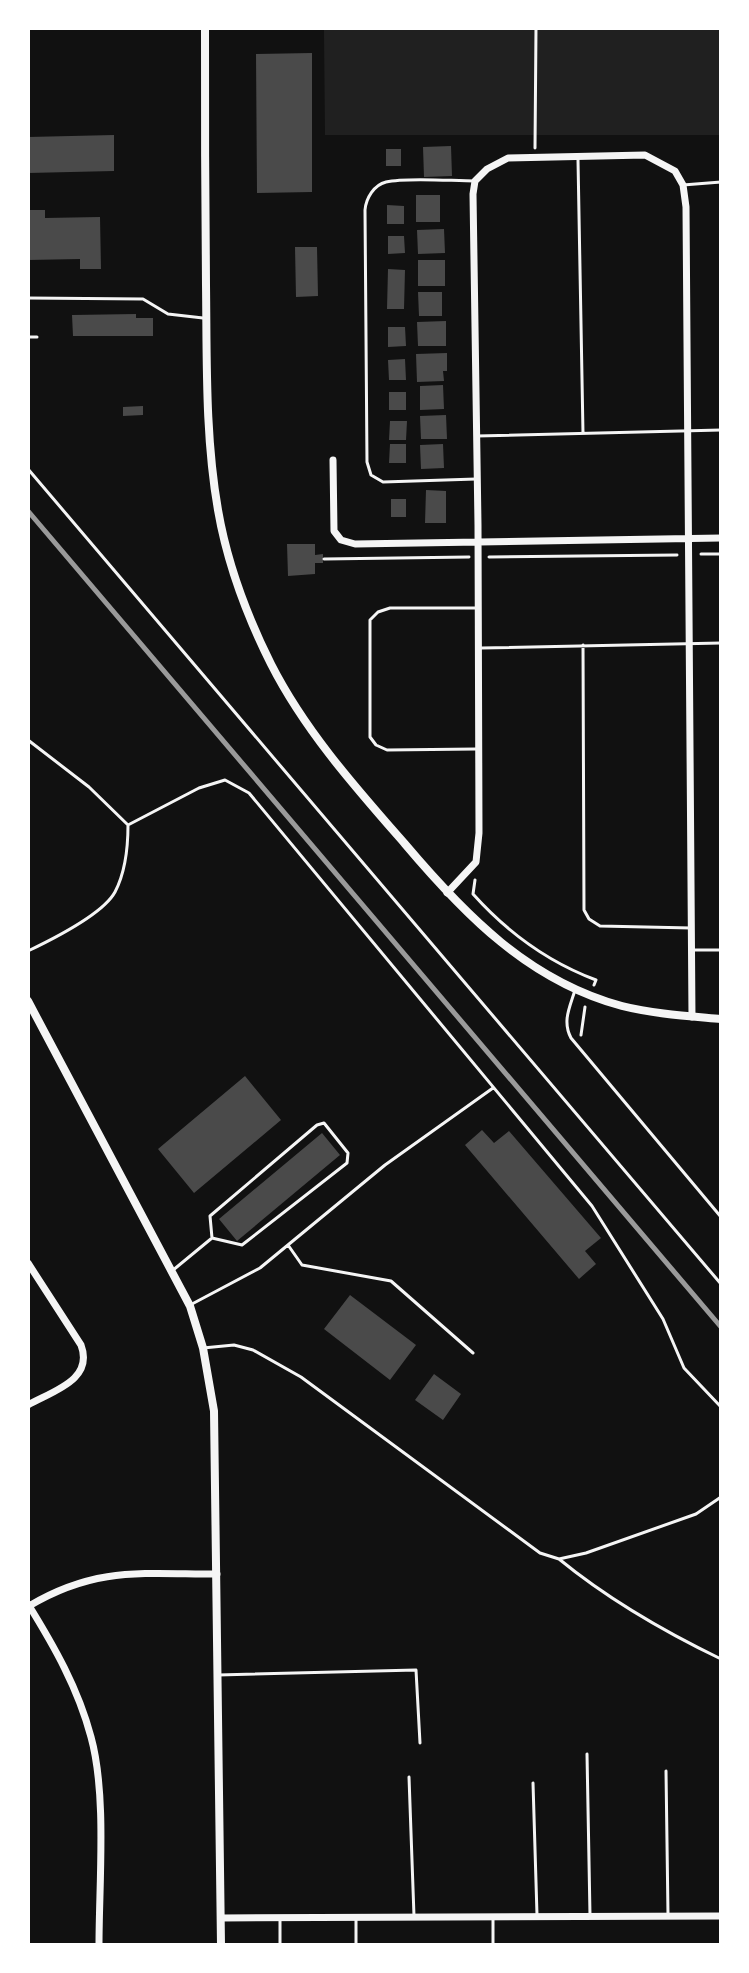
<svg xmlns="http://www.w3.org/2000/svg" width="749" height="1973" viewBox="0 0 749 1973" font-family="Overpass,sans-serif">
<rect width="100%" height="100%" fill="#111"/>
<path fill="#202020" d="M324 28H721V135H325Z"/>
<path fill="#4a4a4a" d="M312 53V192L257 193 256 54Z
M114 135V171L28 173V137Z
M451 146 452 176 424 177 423 147Z
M386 149H401V166H386Z
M416 195H440V222H416Z
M387 205 404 206V224H387Z
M28 210H45V218L100 217 101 269H80V259L28 260Z
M444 229 445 253 418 254 417 230Z
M388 236H404L405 253 388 254Z
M295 247H317L318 296 296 297Z
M418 260H445V286H418Z
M388 269 405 270 404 309H387Z
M418 292H442V316H419Z
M136 314V318H153V336H73L72 315Z
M446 321V346H418L417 322Z
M388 327H405L406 346 388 347Z
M447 353V371H443L444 381 417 382 416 354Z
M405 359 406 380H389L388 360Z
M443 385 444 409 420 410V386Z
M389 392H406V410H389Z
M143 406V415L123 416V407Z
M446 415 447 439H421L420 416Z
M390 421H407L406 440H389Z
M390 444H406V463H389Z
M443 444 444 468 421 469 420 445Z
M426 490 446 491V523H425Z
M391 499H406V517H391Z
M287 544H315V555L323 554V563H315V574L288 576Z
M245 1076 281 1120 194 1193 158 1149Z
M482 1130 494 1143 509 1131 601 1238 585 1251 596 1264 579 1279 465 1145Z
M322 1133 340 1155 237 1241 219 1219Z
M350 1295 416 1345 390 1380 324 1329Z
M434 1374 461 1394 443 1420 415 1400Z"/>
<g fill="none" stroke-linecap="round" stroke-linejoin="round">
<path stroke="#f5f5f5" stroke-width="3" d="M535 148 536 28
M701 554H721
M489 557 677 555
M324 559 469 557
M475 880 473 894C507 932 548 962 596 980L594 985
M581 1035 585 1007"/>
<path stroke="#f5f5f5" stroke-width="3" d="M578 160 583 433
M475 181C452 181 407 177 386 182 374 185 366 198 365 210L367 462 371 475 383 482 476 479
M683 185 721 182
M28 298 143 299 168 314 203 318
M28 337H37
M477 436 721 430
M28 469 721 1284
M583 645 584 910 589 919 600 926 691 928
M481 648 721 643
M28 740 89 787 128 825C128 848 126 871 115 892 103 914 51 940 28 951
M476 749 387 750 376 745 370 737V620L378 612 390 608H478
M128 825 199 788 225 780 249 793 592 1206 663 1319 684 1368 721 1407
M693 950H721
M575 990C570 1007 562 1021 571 1038L721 1217
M288 1245 302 1265 391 1281 473 1353
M172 1271 212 1238 210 1216 317 1125 324 1123 348 1153 347 1163 242 1245 212 1238
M192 1304 260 1268 385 1165 493 1088
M203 1348 234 1345 253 1350 301 1377 540 1553 559 1559 586 1553 696 1514 721 1497
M559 1559C609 1600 663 1631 721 1659
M218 1675 416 1670 420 1743
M587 1754 590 1915
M666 1771 668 1914
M409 1777 414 1916
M533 1783 537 1915
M493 1917V1945
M356 1920V1945
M280 1945V1921"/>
<path stroke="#f5f5f5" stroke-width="7" d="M333 460 334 531 341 540 355 544 721 538
M447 893 476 862 479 833 478 525 473 194 475 181 487 169 508 158 645 155 675 171 683 185 686 207 692 1017
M28 1263 81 1345C94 1380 53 1391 28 1405
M28 1604C54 1646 78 1688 91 1737 107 1795 99 1883 99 1945
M29 1606C96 1566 143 1574 217 1574
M221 1918 721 1916"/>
<path stroke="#f5f5f5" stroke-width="8" d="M205 28C205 114 205 199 206 285 207 359 205 436 218 510 227 562 247 616 271 664 305 731 356 788 405 844 465 915 529 981 622 1006 654 1014 688 1016 721 1019
M28 1001 190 1306 203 1348 214 1411 221 1945"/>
<path stroke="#9a9a9a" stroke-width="5" d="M28 511 721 1327"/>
</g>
<rect width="749" height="1973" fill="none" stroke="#ffffff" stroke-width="60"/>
</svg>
